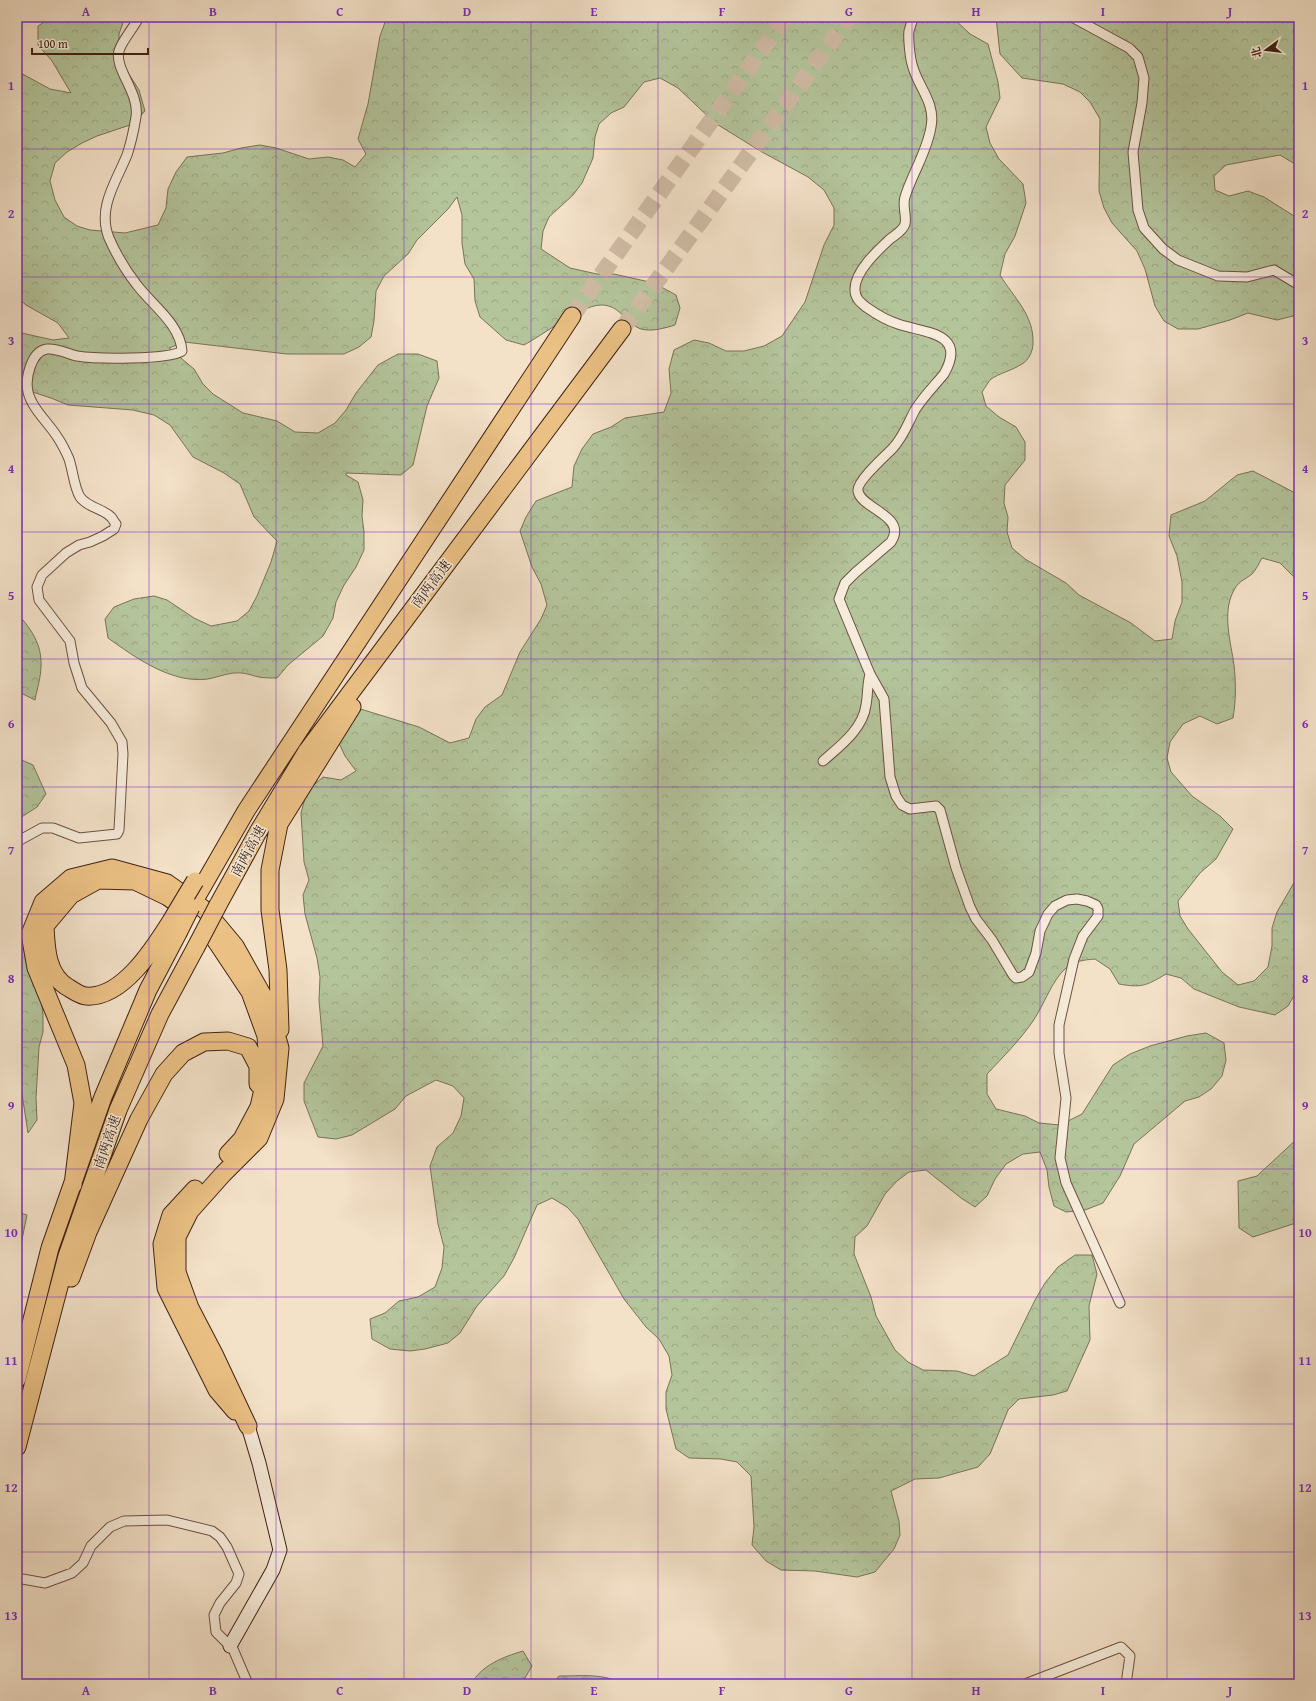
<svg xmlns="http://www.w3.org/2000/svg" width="1316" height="1701" viewBox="0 0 1316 1701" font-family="'Gentium Book Plus','Noto Serif SC',serif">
<defs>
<pattern id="forest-crowns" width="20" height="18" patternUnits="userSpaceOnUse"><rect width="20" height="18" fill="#b4c49b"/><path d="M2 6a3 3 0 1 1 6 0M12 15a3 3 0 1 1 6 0" fill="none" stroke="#9ca885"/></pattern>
</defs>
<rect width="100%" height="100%" fill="#f3e1c8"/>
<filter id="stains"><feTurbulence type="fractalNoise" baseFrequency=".005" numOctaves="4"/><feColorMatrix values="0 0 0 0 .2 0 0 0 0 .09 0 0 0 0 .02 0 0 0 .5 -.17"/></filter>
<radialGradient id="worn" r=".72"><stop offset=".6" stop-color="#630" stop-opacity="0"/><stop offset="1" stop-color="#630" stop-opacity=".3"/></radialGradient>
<path fill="url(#forest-crowns)" stroke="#7a7358" d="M52 17H125L119 34V53L127 71 139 90 145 111 133 124 97 136 82 143 67 152 55 163 50 181 55 200 64 217 77 226 90 230 125 233 158 225 166 208 168 189 176 172 187 157 223 153 241 148 260 145 276 148 309 159 328 157 343 160 355 167 366 154 358 139 368 104 380 36 387 17H952L970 34 988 44 998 82 1000 98 986 127 990 143 999 159 1023 184 1026 203 1015 236 1005 254 1000 275C1014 298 1034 315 1033 343 1033 351 1029 360 1022 364 1013 370 998 374 991 379 988 382 985 388 982 392L986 406 999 417 1016 427 1025 442V460L1005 485 1004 503 1008 517 1007 532 1012 548 1025 559 1066 583 1079 595 1131 623 1155 641 1172 639 1175 621 1182 602V582L1177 556 1169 536 1171 515 1205 501 1237 475 1253 471 1299 495V586L1294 577 1280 563 1262 558C1259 563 1256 570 1252 574 1243 581 1238 581 1233 592 1222 614 1231 643 1234 665 1236 683 1236 701 1233 718L1217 724 1200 716 1183 724 1170 742 1167 758 1171 772 1192 796 1220 816 1233 829 1216 859 1200 873 1178 901 1180 916 1188 929 1222 972 1238 985 1254 981 1268 967 1272 946V928L1277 912 1299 874V987L1288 1006 1275 1015 1239 1007 1194 989 1181 978 1166 974C1146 986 1141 988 1119 984L1110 969 1095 959C1083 960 1075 961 1066 968 1052 980 1044 1005 1033 1021 1020 1040 1003 1057 987 1074V1094L996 1109 1025 1116 1039 1123 1060 1125 1082 1114 1113 1065 1130 1054 1150 1046 1187 1036 1206 1033 1224 1043 1226 1060 1222 1076 1211 1089 1199 1097 1185 1101 1134 1144 1120 1176 1103 1203 1085 1210 1066 1212 1054 1206 1049 1187 1047 1170 1040 1152 1023 1154 1006 1164 995 1179 987 1196 975 1207 961 1198 926 1170 909 1172 897 1181 885 1194 867 1226 855 1237 854 1254 871 1297 876 1316 895 1350 908 1362 923 1370 957 1371 974 1376 1008 1355 1035 1300 1045 1283 1058 1267 1075 1255H1092L1097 1274 1089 1306 1090 1340 1067 1391 1053 1395 1019 1399 1008 1410 990 1454 978 1467 939 1478 915 1479 891 1491 899 1521 900 1535 894 1549 875 1572 857 1577 815 1571 781 1570 766 1561 752 1545 754 1527 751 1476 737 1462 721 1459 689 1458 676 1449 666 1409V1392L672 1375 669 1356 659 1339 646 1327 624 1299 578 1219 567 1207 552 1198 537 1205 514 1258 504 1276 477 1306 460 1333 448 1343 425 1349 410 1351 390 1349 372 1339 370 1319 385 1313 399 1301 418 1297 435 1287 442 1268 444 1247 438 1224 430 1166 437 1147 453 1133 461 1116 464 1098 453 1086 436 1080 406 1096 395 1109 352 1135 336 1139 318 1137 304 1101V1083L323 1046 319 1000 320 977 317 958 305 914 303 895 309 880 304 862 301 813 307 791 323 777 341 780 356 771 345 756 338 741 354 707 419 727 450 743 469 738 476 719 485 707 502 695 520 652 541 619 547 605 541 584 532 567 520 531 526 517 536 501 572 487 574 466 582 449 593 434 611 427 625 418 664 412 671 393 669 369 674 350 694 340 709 343 726 351H744L764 346 782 336 805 302 824 245 834 225V208L824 190 808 177 762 152 715 123 678 88 660 78 644 82 624 107 611 113 599 124 595 137 593 158 582 183 573 195 549 217 543 231 541 249 570 268 597 274H614L654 283 676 295 680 308 675 325C665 328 652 332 641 329 626 324 620 304 600 305 580 306 543 335 524 345L506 340 480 317 475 301 474 279 465 264 462 243V215L457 197 448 209 417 240 408 254 384 276 376 291 374 321 371 337 359 347 344 354H287L184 342 169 348 194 369 203 384 213 394 243 413 277 421 295 432 318 433 335 423 346 410 356 393 378 365 398 354H418L437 361 439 378 427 406 413 465 401 475 346 473V475L358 482 363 500 362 516 364 532V550L356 567 344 585 336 602 333 618 323 636 288 665 277 678C271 678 264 678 259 677 253 676 247 673 241 673 229 672 219 677 208 679 172 684 136 658 108 638L105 619 114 607 134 599 154 596 167 600 194 618 211 626 237 621 249 611 257 596 271 562 277 541 254 517 240 484 224 473 193 457 170 425 154 415 133 410 68 405 51 398 17 387V332L53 340 69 338 58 323 26 305 17 297V71L50 89 71 93 52 61 38 45V26Z
M996 17H1299V169L1295 164 1280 155 1226 165 1214 176 1215 190 1229 196 1248 191 1264 197 1294 216 1299 223V311L1293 316 1277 320 1248 313 1230 320 1198 329H1178L1164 321 1155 306 1145 269 1137 251 1112 223 1104 208 1099 191 1100 119 1090 102 1080 92 1063 84 1022 78 1000 54Z
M17 613C31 629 42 644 41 666 41 677 37 689 35 700L17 691Z
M17 758 33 765 46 794 37 807 17 820Z
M17 918 26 934 41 999 43 1014V1032L39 1047 36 1098 37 1120 28 1133 22 1094 17 1081Z
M1299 1137V1222L1253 1237 1239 1228 1238 1181 1257 1176Z
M17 1212 27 1215 17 1264Z
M523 1651 532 1666 525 1678 519 1684H471C482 1665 503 1657 523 1651Z
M559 1676C581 1676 604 1673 623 1684H553Z"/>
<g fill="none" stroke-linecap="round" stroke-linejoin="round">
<path stroke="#cfbba4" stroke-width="17" stroke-dasharray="17 8" stroke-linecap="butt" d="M572 316 785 17
M622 329 849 17"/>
<defs>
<path id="street" d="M914 17C912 21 910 27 909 31 908 38 910 57 912 64 917 86 936 102 931 127 927 152 912 174 905 197 902 206 907 216 905 224 903 231 895 235 890 239 878 250 854 272 855 290 855 298 860 302 866 307 876 314 885 320 898 324 924 333 968 332 944 374 935 385 923 397 915 410 908 423 903 438 892 449 885 456 856 482 858 491 861 509 908 516 891 542L855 573 845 583 839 599 870 674 884 699 890 777 896 796 902 805 910 809 936 806 940 810 956 868 970 907 976 919 992 940 1013 975 1016 978 1022 977 1029 972 1036 953 1040 931 1048 914 1055 906 1067 900 1077 899 1087 901 1096 905 1098 909V916L1083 936 1074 959 1059 1025V1053L1066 1098 1060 1158 1066 1183 1120 1303
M1072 17 1129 48 1138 57 1144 78 1142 103 1133 152 1138 210 1144 228 1163 249 1178 260 1218 276 1247 277 1274 270 1299 285
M823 761C840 746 863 729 866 705 868 695 867 685 870 674
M17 840H20L42 828H53L79 838 117 834 119 830 123 754 122 742 111 723 82 688 74 663 70 641 39 600 37 587 42 575 66 553 79 545 90 542 103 536 114 529 116 524C114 522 113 519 111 517 102 508 88 508 80 497 74 487 73 471 69 459 66 452 62 444 58 438 49 423 32 409 28 392 25 379 31 351 47 349 58 348 67 354 77 356 95 359 169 360 182 351 180 324 152 305 137 285 126 271 116 254 109 238 97 208 116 182 127 155 131 143 134 129 136 117 140 93 114 69 119 51 121 42 135 26 139 17
M17 1578 45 1583 72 1573 83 1563 91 1546 110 1527 124 1521 167 1520 212 1531 220 1537 227 1547 239 1574 236 1583 220 1603 214 1615 216 1632 233 1649 248 1684
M1025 1684 1121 1647 1130 1656 1126 1684"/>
<path id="secondary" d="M230 1646 273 1570 280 1550 259 1463 248 1426"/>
<path id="highway" d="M197 896 246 811 572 316
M218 905 258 832 307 751 622 329
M171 921C154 948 122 999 86 996 81 996 74 991 69 988 47 976 46 949 45 926L71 895 98 880 135 881 168 897 183 908
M210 932 250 992 266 1036 268 1067 259 1107 242 1139 228 1154
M280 1030 278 970 270 910V870L279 824 352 707
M73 1185 83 1103 76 1065 36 968 30 934 43 902 71 878 112 868 167 883 205 910 235 946 267 1003 280 1048 275 1099 259 1138 223 1174 190 1211 177 1237V1272L190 1308 215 1356 248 1426
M195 1189 171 1215 162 1244 166 1288 217 1390 235 1411
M71 1278 88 1232 139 1119 164 1074 183 1053 204 1042 228 1041 248 1047 258 1066V1084
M17 1379 50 1248 103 1097 148 990 178 933
M17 1447 67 1256 118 1110 160 1014 196 947"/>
</defs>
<use href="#street" stroke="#6d5241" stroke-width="11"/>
<use href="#secondary" stroke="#402214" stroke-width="15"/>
<use href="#highway" stroke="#402214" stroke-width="19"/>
<use href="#street" stroke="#f7ecdb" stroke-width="9"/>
<use href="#secondary" stroke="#f7ecdb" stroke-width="13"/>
<use href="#highway" stroke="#eac084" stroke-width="17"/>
<defs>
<path id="highway-bridge" d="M171 921 195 881
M178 933 191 907
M196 947 218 905"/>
</defs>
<use href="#highway-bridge" stroke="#402214" stroke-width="19" stroke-linecap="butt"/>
<use href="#highway-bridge" stroke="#eac084" stroke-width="17"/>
</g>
<path fill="none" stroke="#7b2cbf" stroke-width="1" stroke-opacity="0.55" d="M149 17V1684M276 17V1684M404 17V1684M531 17V1684M658 17V1684M785 17V1684M912 17V1684M1040 17V1684M1167 17V1684M17 149H1299M17 277H1299M17 404H1299M17 532H1299M17 659H1299M17 787H1299M17 914H1299M17 1042H1299M17 1169H1299M17 1297H1299M17 1424H1299M17 1552H1299"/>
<g text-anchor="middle" stroke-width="3" stroke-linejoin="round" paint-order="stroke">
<g font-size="14" fill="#402214" stroke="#f7ecdb">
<text transform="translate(431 584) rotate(-53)" y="5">南两高速</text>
<text transform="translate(248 851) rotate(-61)" y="5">南两高速</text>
<text transform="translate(107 1142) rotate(-71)" y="5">南两高速</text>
</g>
</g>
<rect width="1316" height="1701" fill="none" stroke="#f3e1c8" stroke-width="44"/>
<g transform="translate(1266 50) rotate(255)" stroke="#f7ecdb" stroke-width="3" paint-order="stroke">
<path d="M0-3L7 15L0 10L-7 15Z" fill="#402214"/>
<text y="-6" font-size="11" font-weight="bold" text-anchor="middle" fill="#402214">北</text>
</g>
<path d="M32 48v6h116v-6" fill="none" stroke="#402214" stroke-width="2"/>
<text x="38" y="48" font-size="12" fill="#402214" stroke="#f7ecdb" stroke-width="3" paint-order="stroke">100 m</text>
<rect x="22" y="22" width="1272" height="1657" fill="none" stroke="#7b2cbf" stroke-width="1.5"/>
<g font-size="13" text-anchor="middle" font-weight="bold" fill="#7b2cbf">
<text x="86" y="16">A</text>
<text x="213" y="16">B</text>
<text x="340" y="16">C</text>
<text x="467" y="16">D</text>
<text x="594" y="16">E</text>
<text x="722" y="16">F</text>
<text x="849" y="16">G</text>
<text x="976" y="16">H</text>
<text x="1103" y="16">I</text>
<text x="1230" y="16">J</text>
<text x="11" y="90">1</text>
<text x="1305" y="90">1</text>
<text x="11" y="218">2</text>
<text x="1305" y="218">2</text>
<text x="11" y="345">3</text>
<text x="1305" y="345">3</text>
<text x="11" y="473">4</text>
<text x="1305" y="473">4</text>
<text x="11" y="600">5</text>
<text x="1305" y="600">5</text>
<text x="11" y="728">6</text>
<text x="1305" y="728">6</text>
<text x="11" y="855">7</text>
<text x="1305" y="855">7</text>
<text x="11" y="983">8</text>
<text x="1305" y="983">8</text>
<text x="11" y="1110">9</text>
<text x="1305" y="1110">9</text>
<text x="11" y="1237">10</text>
<text x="1305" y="1237">10</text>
<text x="11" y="1365">11</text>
<text x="1305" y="1365">11</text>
<text x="11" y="1492">12</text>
<text x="1305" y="1492">12</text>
<text x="11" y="1620">13</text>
<text x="1305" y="1620">13</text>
<text x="86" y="1695">A</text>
<text x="213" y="1695">B</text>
<text x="340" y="1695">C</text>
<text x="467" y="1695">D</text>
<text x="594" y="1695">E</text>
<text x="722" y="1695">F</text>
<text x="849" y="1695">G</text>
<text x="976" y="1695">H</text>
<text x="1103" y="1695">I</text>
<text x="1230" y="1695">J</text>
</g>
<rect width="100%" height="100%" filter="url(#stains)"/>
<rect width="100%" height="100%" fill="url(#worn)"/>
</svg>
